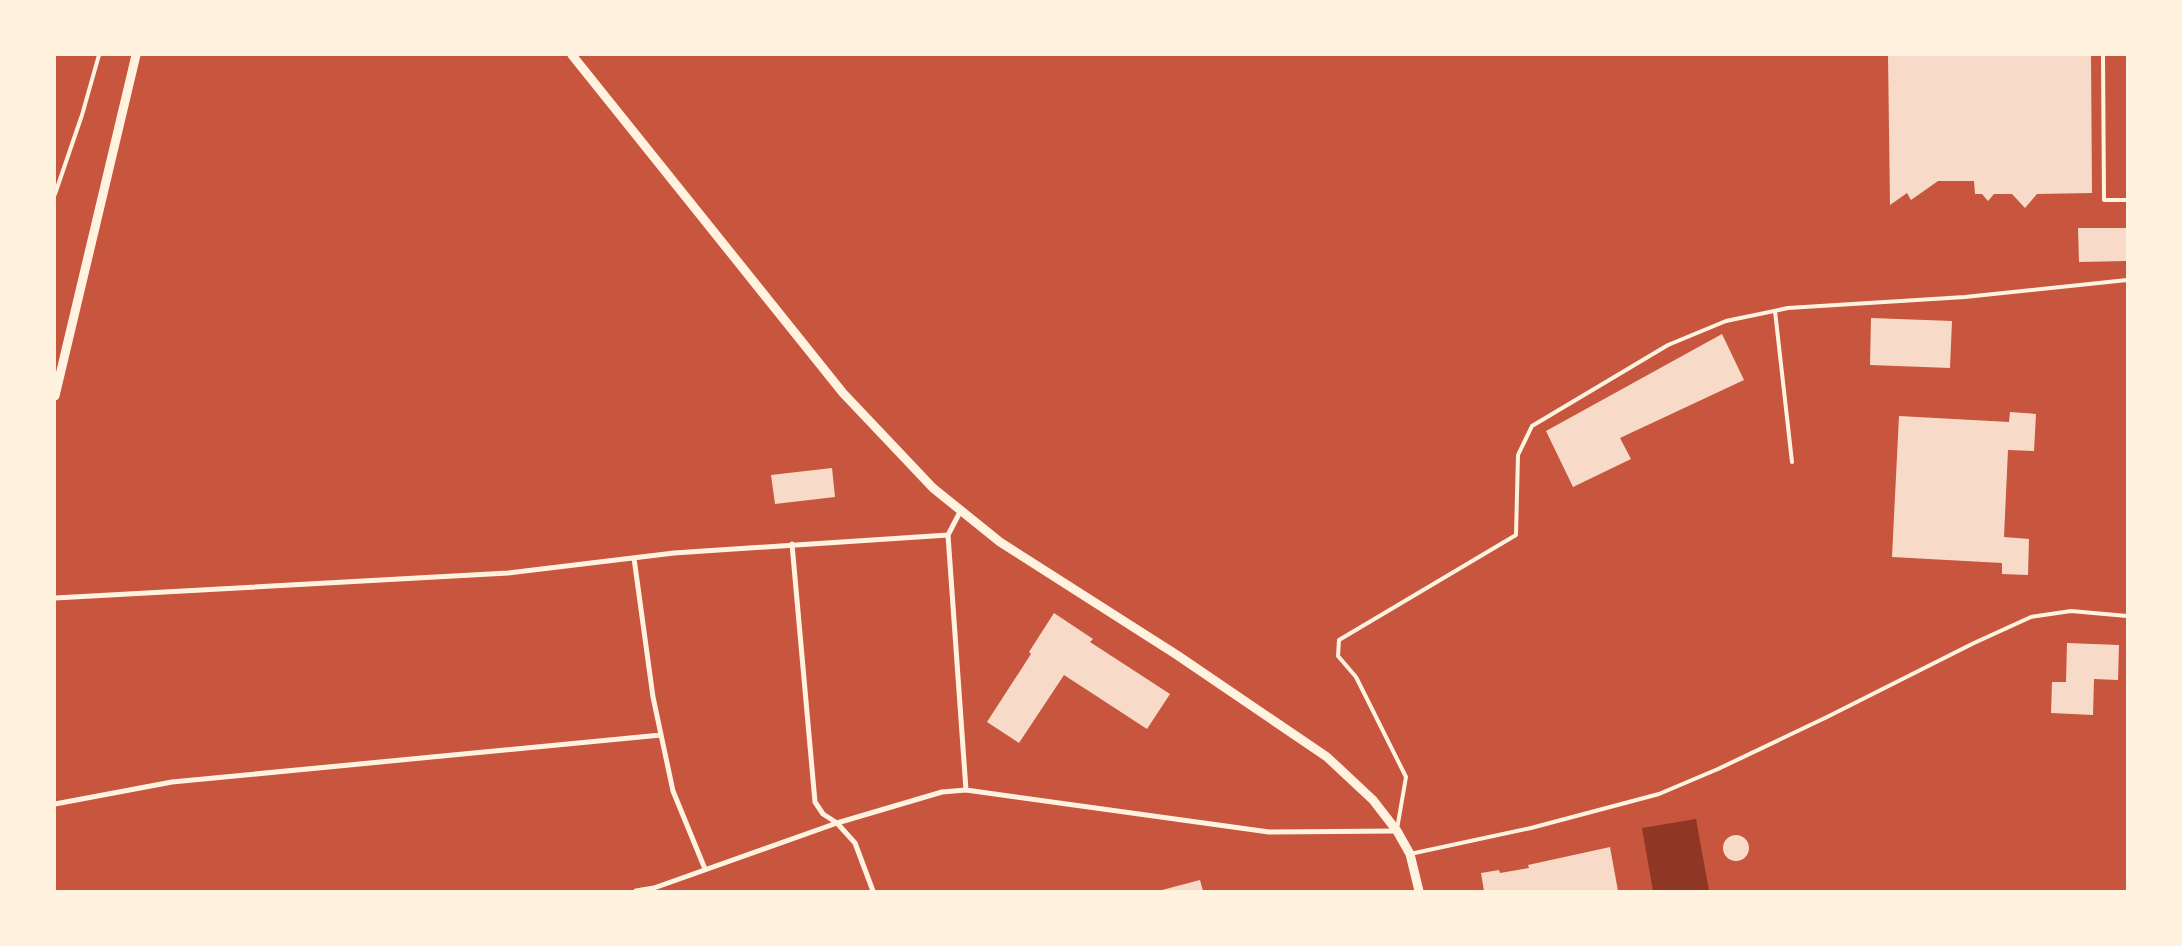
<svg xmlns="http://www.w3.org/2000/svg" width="2182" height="946" viewBox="0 0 2182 946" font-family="'Exo 2',sans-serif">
<rect width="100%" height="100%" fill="#c8553d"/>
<path fill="#8f3625" d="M1696 819 1709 891H1653L1642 828Z"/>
<path fill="#f7dbc8" d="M1888 55H2091L2092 193 2037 194 2025 208 2012 194H1994L1988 201 1982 194H1975L1974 181H1938L1911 200 1907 193 1890 205Z
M2078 228H2127V261L2079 262Z
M1871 318 1952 321 1950 368 1870 365Z
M1722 334 1744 380 1620 438 1631 459 1573 487 1546 431Z
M2010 412 2036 414 2034 451 2008 450 2004 537 2029 539 2028 575 2002 574V563L1892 557 1899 416 2009 422Z
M832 468 835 497 775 504 771 475Z
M1054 613 1093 639 1090 642 1170 694 1147 729 1064 675 1019 743 987 722 1031 654 1029 652Z
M2067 643 2119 645 2118 680 2094 679 2093 715 2051 713 2052 682H2066Z
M1723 848a13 13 0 1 1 26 0a13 13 0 1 1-26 0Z
M1610 847 1618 891H1484L1481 873 1499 870 1500 873 1529 868 1528 865Z
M1200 880 1203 891H1162V890Z"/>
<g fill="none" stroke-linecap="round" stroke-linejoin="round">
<path stroke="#fff3e0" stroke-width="4" d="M2103 55 2104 200H2127
M55 194 82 115 99 55
M1775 311 1792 462
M1397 829 1406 777 1356 677 1338 656 1339 640 1516 535 1518 455 1532 426 1668 345 1726 321 1788 308 1965 297 2127 280
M1410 854 1531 828 1659 794 1718 769 1827 717 1974 643 2031 617 2071 611 2127 616"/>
<path stroke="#fff3e0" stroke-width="5" d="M948 535 966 790
M792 544 815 802 823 814 837 823 855 843 873 891
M634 558 653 697 673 791 705 869
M55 598 508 573 674 553 948 535 960 512
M55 804 172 782 661 735
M636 891 654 888 837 823 942 792 966 790 1269 832 1397 831"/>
<path stroke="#fff3e0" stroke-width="9" d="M572 55 843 393 933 488 1000 542 1177 655 1327 757 1373 800 1397 831 1410 854 1419 891
M55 396 136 55"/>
</g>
<rect width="2182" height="946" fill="none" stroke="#fff3e0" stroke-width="112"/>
</svg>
